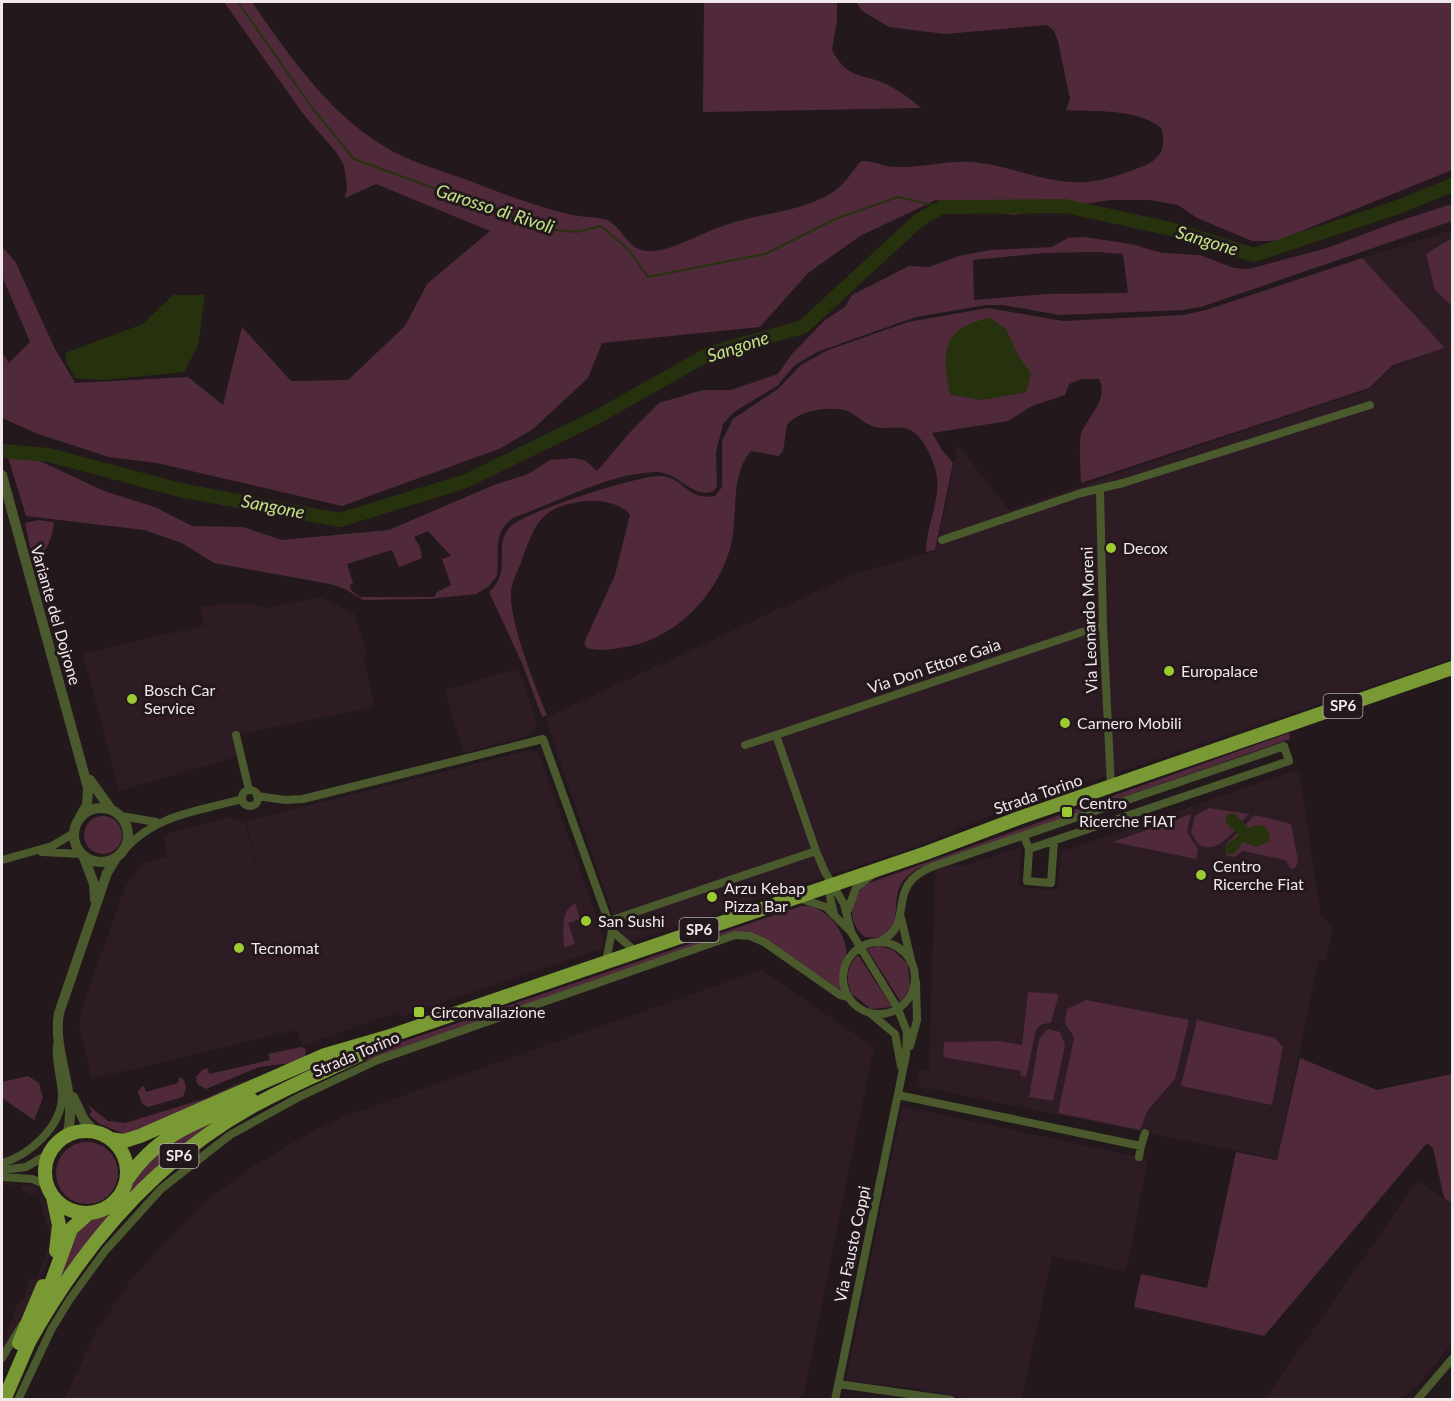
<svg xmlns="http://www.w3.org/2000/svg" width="1454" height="1401" viewBox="0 0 1454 1401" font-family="Lato,sans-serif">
<rect width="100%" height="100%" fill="#23181c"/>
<path fill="#2e1c24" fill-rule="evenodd" d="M1452 230V659L989 816 924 844 623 944 545 718 854 574 936 551 958 445 1009 510 1369 389 1394 366 1445 348 1362 258Z
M320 597 354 613 367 655 363 657 375 707 231 736 236 757 119 791 83 654 204 625 200 606 246 603 267 608Z
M518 668 537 722 535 729 525 737 463 753 445 690Z
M529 750 537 752 542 761 603 936V948L400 1017 398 1012 302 1046 297 1030 92 1079 79 1028 81 1010 125 887 142 863 167 857 164 838 170 833 229 817 245 823 265 897 246 821Z
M1299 769 1321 917 1334 926 1326 960 1319 959 1277 1159 916 1086 919 1069 929 1070 935 870 949 865 964 866 1021 847 1019 887 1058 890 1060 852ZM1190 815 1187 832 1196 848 1195 859 1114 842ZM1255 816 1291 869 1285 860 1241 851 1226 854 1224 852 1225 845ZM1059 994 1047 1023 1036 1030 1021 1071 943 1056 944 1042 1000 1041 1022 1045ZM1048 1029 1053 1101 1029 1096 1039 1039ZM1074 1037 1165 1091 1148 1110 1140 1130 1058 1113ZM1283 1047 1272 1105 1182 1086Z
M761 970 874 1047 803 1399H64L96 1332 131 1279 202 1204 252 1167 316 1129 345 1116Z
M902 1106 1148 1159 1126 1272 1052 1256 1022 1399H970L912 1388 846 1381Z
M1418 1180 1452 1205V1343L1423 1380 1403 1399H1265Z
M2 1182 34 1186 49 1205 53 1217 51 1254 2 1366V1346L17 1305 24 1300 30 1278 36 1280 51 1241 38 1194 32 1195 22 1190V1185H2Z"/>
<path fill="#502a3b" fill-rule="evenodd" d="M224 2H252C288 54 327 111 382 145 408 162 441 170 470 181 503 194 537 207 573 215 583 217 594 217 604 219 622 224 626 249 646 251 670 253 700 233 723 226 758 213 797 213 830 194 844 186 851 173 861 161 872 160 884 167 896 167 922 168 947 160 973 162 1007 165 1038 180 1071 182 1095 184 1117 176 1138 168 1158 161 1168 151 1161 128 1137 108 1095 112 1066 110L1070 99 1058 41 1054 31 1047 25 945 34 889 27 862 11 856 2H1452V170L1277 241H1252L1197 218 1178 205 1150 200H1111L1013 215 936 200 860 236 808 273 760 327 602 343 588 378 533 429 499 449 342 506 157 463 109 457 38 434 2 418V353L9 363 30 342 2 276V247L15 261 54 347 75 383 188 377 223 405 242 327 291 381 348 380 405 326 427 284 490 231 376 184 345 198 347 187 344 166 337 153 304 115Z
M704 2H837V20L832 50C849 82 864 72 890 86 901 92 912 100 921 108L703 112Z
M1452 204V221L1201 307 1183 310 1060 315 1003 305H986L916 317 817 352 795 365 777 386 734 412 723 424 716 452 717 486 714 491C692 500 678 471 656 472 610 473 558 502 515 517 491 530 500 554 497 576L488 587 476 594 428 599 363 600 345 589 330 584 214 563 182 543 144 530 26 516 8 457 29 456 104 491 155 507 192 526 243 527 282 540 389 530 494 485 528 474 550 460 575 458 586 461 597 471 633 429 659 403 703 390H731L778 374 792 354 825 320 845 307 852 295 909 266 929 267 959 256 990 250 1052 247 1068 238 1084 237 1131 244 1162 253 1200 255 1234 268 1249 269 1327 248 1399 221ZM1097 252 1123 254 1128 293 1046 294 974 300 973 260 1044 253ZM428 531 451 556 442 559 451 585 437 592 434 597H360L351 590 350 585 353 583 347 564 392 550 399 567 422 558 420 547 414 537Z
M1452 238V306L1435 290 1426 254Z
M1362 258 1445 348 1393 365 1369 388 1081 483C1081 472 1078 440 1082 431 1089 416 1109 398 1099 379H1081L1069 384 1065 395 1032 406 1008 421 932 433 942 450 953 463 935 550 926 552C926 523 945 493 934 465 930 453 922 437 912 431 901 424 887 430 875 427 864 424 857 415 847 411 832 405 796 411 787 425L783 451 779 456 751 451C729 476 739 518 730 549 715 599 672 642 619 648 609 650 597 651 587 648L584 643 615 575 630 515C623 504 601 500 588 501 541 505 535 523 521 563 516 574 510 585 511 598 512 628 535 686 547 715L542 717 522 663 489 592C514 570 491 546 511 526 525 512 640 474 662 476 683 478 688 501 715 496L722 487V441L733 419 778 389 801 365 828 350 908 322 988 308 1063 321 1183 315 1206 310ZM1019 357 1030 373 1026 392 981 400 950 394Z
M39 520 54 522C52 540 48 550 33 561L25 523Z
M1289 733 1290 739 919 868C891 884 899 899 894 925L882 938 865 937C846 923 848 895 869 883Z
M1209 808 1249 814C1236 828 1218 857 1198 844L1191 832 1195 816Z
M1191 814 1187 832 1198 849 1196 859 1113 842Z
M1255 815 1291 824 1298 861 1296 867 1291 869 1285 860 1242 851 1235 857 1226 855 1225 845Z
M84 835a19 19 0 1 1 38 0a19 19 0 1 1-38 0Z
M575 903 580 919 568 923 575 944 564 948C564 931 559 913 575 903Z
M801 906C823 903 844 929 846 949 848 964 837 971 843 992L760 936 734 932 367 1061 365 1057 393 1045Z
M879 946 893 950 908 964 910 987 901 1002 867 949Z
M858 955 892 1007 871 1009 852 994C845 980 847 966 858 955Z
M1028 992 1059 994 1051 1022 1041 1025 1036 1030 1026 1077 1020 1076 1021 1071 943 1057 944 1042 1000 1041 1022 1045Z
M1086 1000 1189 1020 1175 1079 1148 1110 1140 1130 1058 1113 1074 1037 1065 1023 1067 1009Z
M1197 1020 1275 1038 1283 1047 1272 1105 1181 1086Z
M1048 1029 1060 1032 1065 1045 1053 1101 1029 1097 1039 1039Z
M301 1047 306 1049 305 1057 291 1063 259 1067 206 1089 197 1084 196 1077 202 1070 208 1068 209 1074 270 1060 268 1054Z
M1300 1058 1377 1090 1452 1074V1204L1444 1198 1433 1148 1427 1143 1264 1336 1134 1307 1141 1274 1207 1288 1236 1152 1277 1160Z
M259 1074 207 1100 127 1135 100 1124 89 1115 92 1112 88 1105 108 1121 125 1123 207 1098Z
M28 1076 39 1083 43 1098 34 1120 2 1098V1082Z
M179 1077 184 1080 186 1088 183 1097 148 1107 142 1104 138 1092 141 1087 144 1086 146 1092 178 1083Z
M232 1111 191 1142 51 1294 73 1233 86 1220 103 1216 118 1205 155 1150Z
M56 1173a31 31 0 1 1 62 0a31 31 0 1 1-62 0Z"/>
<path fill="#26320e" d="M173 295H205L198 346 184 372 105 380 75 378 67 364 65 353 143 324Z
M990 318 1006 329 1019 357 1031 373 1026 392 981 400 950 394C941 353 942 327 990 318Z
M1234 813 1249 828 1256 825 1264 826 1270 834 1268 842 1256 847 1243 842 1234 854H1227L1225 849 1227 844 1239 835 1225 822 1227 815Z"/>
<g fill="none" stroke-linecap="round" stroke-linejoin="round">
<path stroke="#26320e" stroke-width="2" d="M238 2 313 109 354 159 545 229 577 232 601 226 628 249 648 277 765 254 835 219 898 197 942 207"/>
<path stroke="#26320e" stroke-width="14" d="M2 451 49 455 180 490 340 520 466 481 599 416 710 353 803 327 919 220 942 207 1065 206 1171 229 1254 255 1401 206 1452 185"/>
<path stroke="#4a5a2d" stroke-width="8" d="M1100 489 1103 625 1111 786
M942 540 1081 493 1123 483 1370 405
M236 735 249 790
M745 745 776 735
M242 798a8 8 0 1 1 16 0a8 8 0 1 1-16 0Z
M257 796 285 800 303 799 543 739 612 931 606 961
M121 816 156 822
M126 848C157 814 200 811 242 799
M1029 849 1027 881 1051 883 1054 841
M42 852 81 854
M2 860 52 846 74 833
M832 885 830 897 834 914
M798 898 826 907 851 932 898 1009 907 1032 906 1055 835 1400
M847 912 856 888 872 875
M901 918 911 960
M609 921 816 851
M612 931 635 951
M851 932 844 904 825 872 816 851 776 735 1103 625
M879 942C919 923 881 886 934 866L1244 760 1284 746 1289 761 1029 849 1024 836
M843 978a36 36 0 1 1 72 0a36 36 0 1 1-72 0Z
M870 1013 895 1034 901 1066
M910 1046 917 1020 916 982
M898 1095 1141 1146 1145 1133
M1139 1157 1141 1146
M2 1163C28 1156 62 1127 62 1096 62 1078 55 1064 57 1045
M2 1170 26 1167 50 1153
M2 1177 32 1179 47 1185
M2 1358 22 1325
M838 1384 951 1400
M18 1400 51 1330 70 1299 105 1251 161 1189 230 1135 299 1097 378 1060 735 935 750 936 764 942 840 995 848 997
M1417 1400 1452 1359"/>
<path stroke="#4a5a2d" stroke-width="10" d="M2 475 88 788 87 805 80 817
M90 780 110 808
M74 835a27 27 0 1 1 54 0a27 27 0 1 1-54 0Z
M83 855 94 884 95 900
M73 1097 84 1120 96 1133
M67 1136C79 1094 52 1055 59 1013L107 873 116 858"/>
<path stroke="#789933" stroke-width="14" d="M45 1172a41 41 0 1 1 82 0a41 41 0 1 1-82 0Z
M110 1139 124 1141 140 1136 325 1055 387 1037 926 853 1019 818 1452 668
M126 1181C158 1132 200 1121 251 1099
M53 1197 59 1225 56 1251
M45 1300 71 1229 89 1213
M29 1342C83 1245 154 1161 253 1106 277 1093 302 1081 327 1070 343 1062 361 1056 375 1045
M19 1343 43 1286
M4 1400 32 1335"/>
</g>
<g fill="#9cca32" stroke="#23181c" stroke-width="2">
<circle cx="1111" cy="548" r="6"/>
<circle cx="1169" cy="671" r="6"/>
<circle cx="132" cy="699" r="6"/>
<circle cx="1065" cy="723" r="6"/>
<rect x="1061" y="806" width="12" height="12" rx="3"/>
<circle cx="1201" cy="875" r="6"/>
<circle cx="712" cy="897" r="6"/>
<circle cx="586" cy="921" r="6"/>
<circle cx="239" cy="948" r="6"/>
<rect x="413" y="1006" width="12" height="12" rx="3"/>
</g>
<g text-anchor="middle" stroke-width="6" stroke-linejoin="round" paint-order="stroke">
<g fill="#23181c" stroke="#b3aaad" stroke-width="1.5">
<rect x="1323.5" y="694" width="39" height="24" rx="4.5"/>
<rect x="679.5" y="918" width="39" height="24" rx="4.5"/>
<rect x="159.5" y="1144" width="39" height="24" rx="4.5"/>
</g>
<g font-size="15" font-weight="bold" fill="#f1e8eb">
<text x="1343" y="711">SP6</text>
<text x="699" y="935">SP6</text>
<text x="179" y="1161">SP6</text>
</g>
<g font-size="16" fill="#f1e8eb" stroke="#23181c" text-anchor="start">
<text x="1123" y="554">Decox</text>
<text x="1181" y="677">Europalace</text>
<text x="144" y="696">Bosch Car<tspan x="144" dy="18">Service</tspan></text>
<text x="1077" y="729">Carnero Mobili</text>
<text x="1079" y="809">Centro<tspan x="1079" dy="18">Ricerche FIAT</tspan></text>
<text x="1213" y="872">Centro<tspan x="1213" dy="18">Ricerche Fiat</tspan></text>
<text x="724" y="894">Arzu Kebap<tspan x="724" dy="18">Pizza Bar</tspan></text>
<text x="598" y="927">San Sushi</text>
<text x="251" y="954">Tecnomat</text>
<text x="431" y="1018">Circonvallazione</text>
</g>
<g font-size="16" fill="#f1e8eb" stroke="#23181c">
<text transform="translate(56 615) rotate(74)" y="6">Variante del Dojrone</text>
<text transform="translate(1089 620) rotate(-92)" y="6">Via Leonardo Moreni</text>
<text transform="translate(934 666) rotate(-19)" y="6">Via Don Ettore Gaia</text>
<text transform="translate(1038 794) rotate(-19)" y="6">Strada Torino</text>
<text transform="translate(356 1054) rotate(-23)" y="6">Strada Torino</text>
<text transform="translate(852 1244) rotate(-78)" y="6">Via Fausto Coppi</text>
</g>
<g font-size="18" font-style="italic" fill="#c0e484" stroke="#23181c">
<text transform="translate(495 209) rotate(18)" y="6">Garosso di Rivoli</text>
<text transform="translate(1207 241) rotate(17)" y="6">Sangone</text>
<text transform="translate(738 347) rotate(-18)" y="6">Sangone</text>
<text transform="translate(273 507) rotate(11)" y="6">Sangone</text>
</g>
</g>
<rect width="1454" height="1401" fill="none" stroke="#f1e8eb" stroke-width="6"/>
</svg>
